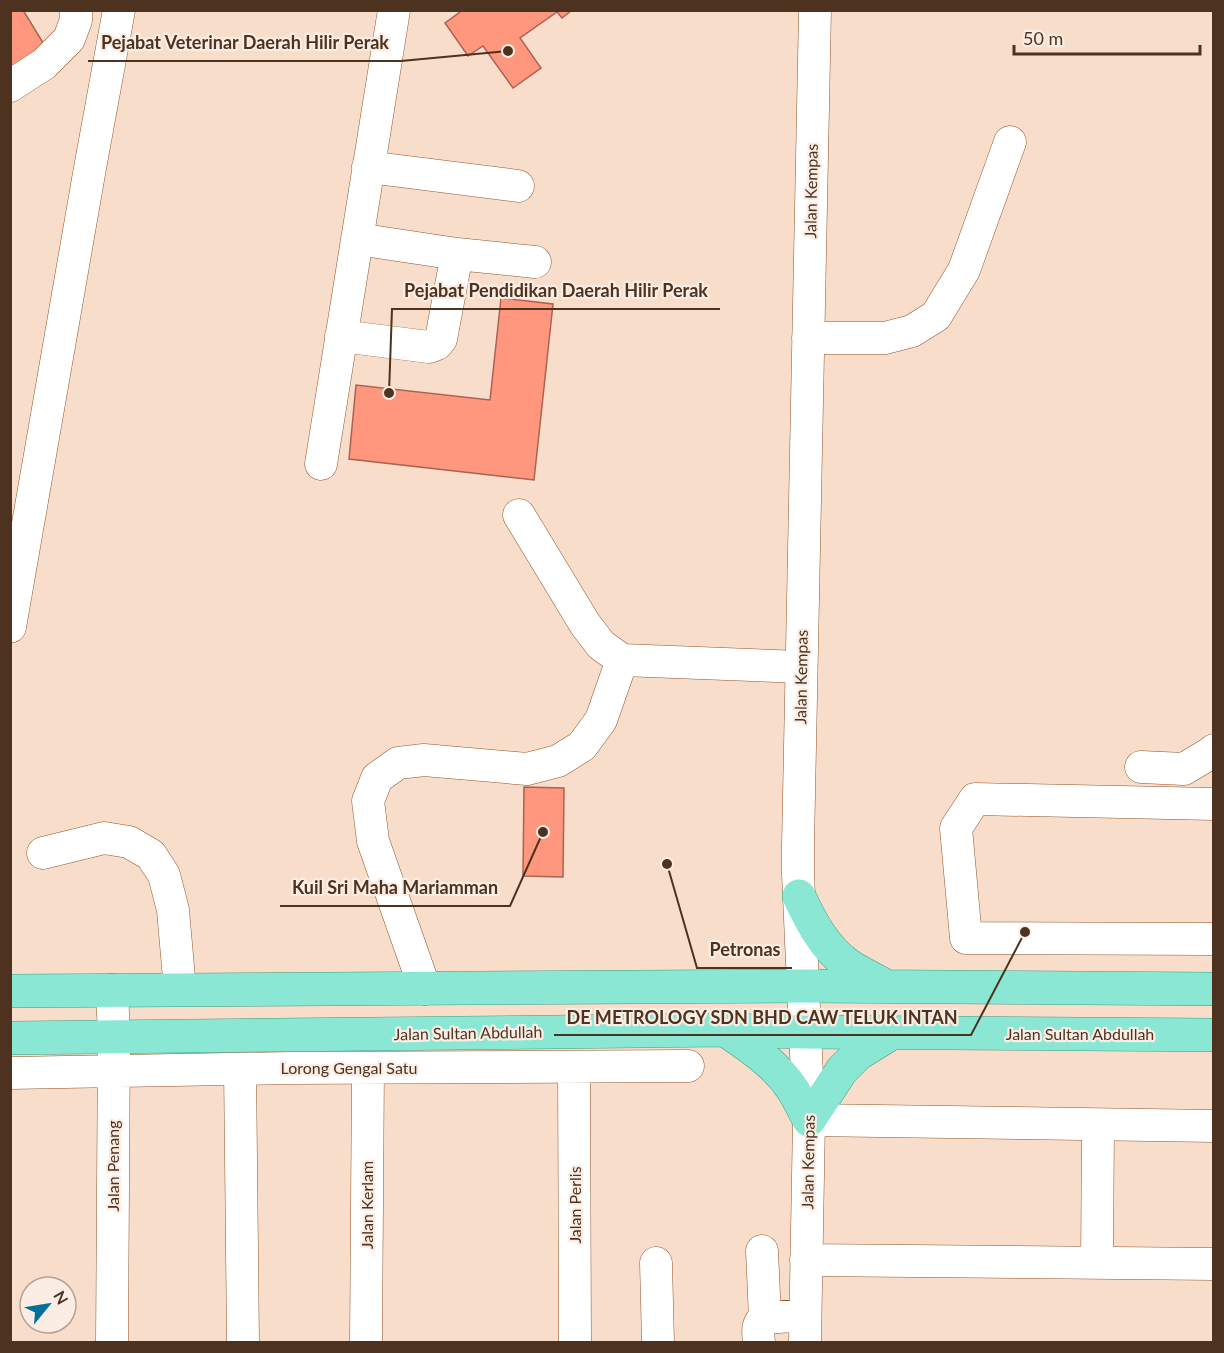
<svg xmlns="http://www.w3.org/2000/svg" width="1224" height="1353" viewBox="0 0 1224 1353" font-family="Lato,sans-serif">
<rect width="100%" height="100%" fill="#f9ddcb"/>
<path fill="#fe977e" stroke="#ab6251" stroke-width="1.5" d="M11 10H23L45 46 10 69Z
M459 10H572L562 18 557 12 520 38 541 68 513 88 483 46 468 56 445 23 460 12Z
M501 298 553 304 534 480 349 459 356 385 490 400Z
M524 787 564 788 563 877 523 876Z"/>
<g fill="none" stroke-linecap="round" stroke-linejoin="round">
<defs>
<path id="minor" d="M10 86 44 64 69 39 76 20V10
M368 167 518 186
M357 239 457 254 535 262
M341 336 429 347 437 344 441 339 457 254
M808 338H885L912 331 936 316 964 270 1010 142
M321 464 394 10
M519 515 585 624 601 645 622 660 801 667
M10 627 90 168 119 10
M1141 767 1184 769 1209 754 1214 750
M1214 804 975 799 956 828 966 938 1214 939
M43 853 104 838 129 842 151 855 164 875 173 910 180 990
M425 989 373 841 368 801 377 778 398 763 424 760 527 769 558 761 582 746 601 720 622 660
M574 1067 575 1342
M240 1069 243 1342
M10 1073 290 1068 688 1066
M809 1120 1214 1126
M762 1251 765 1318
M806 1260 1214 1264
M656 1263 658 1342
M1097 1263 1098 1125
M112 1342 114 1036 112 990
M366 1342 368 1068
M759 1342C758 1332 756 1324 765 1318L805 1315
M805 1342 809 1120 798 874V845L815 10"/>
<path id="major" d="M799 896C811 922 824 947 847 964 858 972 872 978 884 985
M10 991 803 986 1214 989
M725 1030C750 1047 776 1064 793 1090 799 1100 804 1110 809 1120L842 1070 858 1054 892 1033
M10 1038 725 1030 805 1032 1214 1035"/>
</defs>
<use href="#minor" stroke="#905529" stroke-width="33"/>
<use href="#major" stroke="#419d80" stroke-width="34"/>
<use href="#minor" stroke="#fff" stroke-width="32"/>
<use href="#major" stroke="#89e7d3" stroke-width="33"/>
</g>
<g text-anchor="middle" stroke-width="4.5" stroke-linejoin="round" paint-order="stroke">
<g font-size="16" fill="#4d321f" stroke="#fbede4">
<text transform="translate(811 191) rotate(-89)" y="6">Jalan Kempas</text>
<text transform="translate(801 677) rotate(-89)" y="6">Jalan Kempas</text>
<text transform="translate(468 1033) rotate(-1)" y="6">Jalan Sultan Abdullah</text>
<text x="1080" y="1040">Jalan Sultan Abdullah</text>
<text x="349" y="1074">Lorong Gengal Satu</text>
<text transform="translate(808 1162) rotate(-89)" y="6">Jalan Kempas</text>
<text transform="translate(113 1166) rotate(-90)" y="6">Jalan Penang</text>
<text transform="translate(367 1205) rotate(-90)" y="6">Jalan Kerlam</text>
<text transform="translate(575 1205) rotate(-90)" y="6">Jalan Perlis</text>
</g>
</g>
<path fill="none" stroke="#4d321f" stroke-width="2" d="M508 51L401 61H88M389 393L392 309H720M543 832L510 906H280M667 864L697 968H792M1025 932L971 1035H554"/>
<g fill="#4d321f" stroke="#fbede4" stroke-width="2">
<circle cx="508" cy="51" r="6"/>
<circle cx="389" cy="393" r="6"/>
<circle cx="543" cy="832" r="6"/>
<circle cx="667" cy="864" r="6"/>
<circle cx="1025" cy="932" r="6"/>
</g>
<g font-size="18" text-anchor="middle" font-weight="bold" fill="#4d321f" stroke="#fbede4" stroke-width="4.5" stroke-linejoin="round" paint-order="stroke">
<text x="245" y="49">Pejabat Veterinar Daerah Hilir Perak</text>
<text x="556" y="297">Pejabat Pendidikan Daerah Hilir Perak</text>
<text x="395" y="894">Kuil Sri Maha Mariamman</text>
<text x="745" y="956">Petronas</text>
<text x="762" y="1024">DE METROLOGY SDN BHD CAW TELUK INTAN</text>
</g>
<rect width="1224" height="1353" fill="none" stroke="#4d321f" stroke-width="24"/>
<g transform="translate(48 1305) rotate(60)"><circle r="28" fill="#fbede4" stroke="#b5a295" stroke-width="1.5"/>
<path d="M0-4.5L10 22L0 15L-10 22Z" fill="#01709b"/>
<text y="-9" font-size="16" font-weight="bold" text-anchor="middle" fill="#4d321f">N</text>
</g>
<path d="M1014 45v9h186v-9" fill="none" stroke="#4d321f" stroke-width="3"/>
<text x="1023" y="45" font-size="18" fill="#4d321f" stroke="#fbede4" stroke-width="4.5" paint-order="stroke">50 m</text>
</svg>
